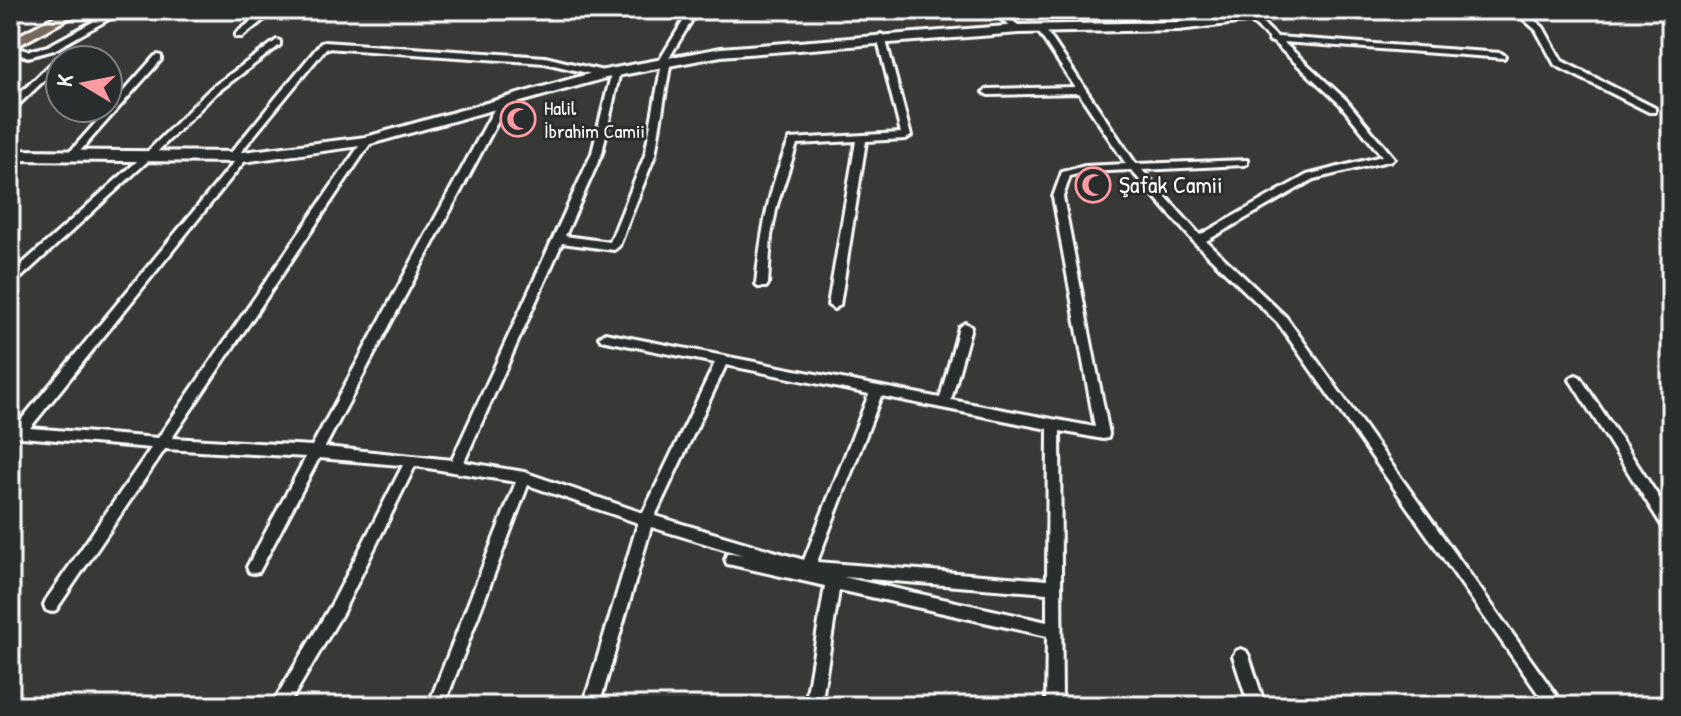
<svg xmlns="http://www.w3.org/2000/svg" width="1681" height="716" viewBox="0 0 1681 716" font-family="'Patrick Hand',sans-serif">
<rect width="100%" height="100%" fill="#383836"/>
<filter id="ink" filterUnits="userSpaceOnUse"><feTurbulence type="fractalNoise" baseFrequency=".0125" numOctaves="2"/><feDisplacementMap in="SourceGraphic" scale="16" xChannelSelector="R" yChannelSelector="G"/><feConvolveMatrix kernelMatrix="1 2 1 2 8 2 1 2 1" color-interpolation-filters="sRGB"/></filter>
<g filter="url(#ink)">
<path fill="#706257" stroke="#fff" stroke-width="2" d="M1091 175 1105 176V197L1081 194 1082 176Z"/>
<g fill="none" stroke-linecap="round" stroke-linejoin="round">
<defs>
<path id="street" d="M115 10H125L54 50 28 57 10 52V46L28 51 48 46Z
M267 10H276L242 37H236V33Z
M690 10H698L669 58 671 60 655 155 619 246 614 250 562 243 464 462 524 472 643 513 715 363 601 340 599 337 605 333 940 398 959 327 965 323 971 327 951 400 1095 427 1053 197 1062 172 1085 166 1126 164 1079 93 988 95 983 92 988 89 1075 87 1036 28 1037 26H1043L1136 164 1247 160V164L1244 165 1142 170 1200 235 1307 175 1382 156 1340 104 1273 42 1269 41V38L1249 20V16H1255L1277 37 1501 53 1505 56 1504 58 1283 42 1346 100 1394 158 1392 160 1314 179 1206 241 1286 317 1564 706H1547L1278 323 1195 243 1131 170 1085 172 1070 176 1063 197 1109 434 1108 438 1103 439 1060 431 1062 706H1046L1047 636 839 590 821 706H805L825 586 732 565 727 564 725 559 727 554 732 553 743 555 651 527 599 706H583L638 523 528 485 444 706H428L516 482 415 466 343 612 288 706H271L333 602 403 465H400L319 458 259 572 254 573 249 572 247 567 306 457 165 449 56 610 51 612 46 610 44 605 46 600 151 448 10 436V426H16L240 155H246L248 157 30 428 158 438 364 139 367 138 372 141 172 438 312 446 498 102 503 99 508 102 325 447 452 460 592 153 612 71 616 68 620 71 602 153 565 236 610 242 645 155 662 63 659 61ZM726 365 869 394 804 560 655 516ZM881 396 1048 429 1047 580 817 562ZM843 577 1047 593V622Z
M990 10H999L1023 29 1016 31Z
M1513 10H1522L1543 27 1562 61 1655 108V112H1649L1555 65 1536 30Z
M881 34 885 37 911 136 906 139 866 141 840 305 834 309 828 305 856 141 797 144 777 205 771 236 768 284 766 287H758L756 284C761 234 769 185 790 139L901 133 877 37Z
M277 40 280 41V45L216 93 150 159 14 284 10 285V275L144 155 210 89Z
M324 42 545 57 607 72 608 74 604 77 545 63 326 48 235 159H229V155L321 43Z
M158 55 161 56V60L74 158H68V154L155 56Z
M60 57 64 60H60V65L13 110 10 111V103L57 58Z
M1576 375 1580 377 1671 516V534L1666 532 1572 383 1570 380 1572 377Z
M1241 649 1246 651 1249 656 1265 706H1249L1233 656 1236 651Z"/>
<path id="secondary" d="M1282 10H1319L1313 14 1179 30 1019 33 721 56 606 78 367 145 243 162 10 160V150L243 152 366 137 599 71 721 48 1019 25 1179 22Z"/>
<path id="primary" d="M67 10H84L10 50V40Z"/>
</defs>
<use href="#street" stroke="#fff" stroke-width="6"/>
<use href="#secondary" stroke="#fff" stroke-width="6"/>
<use href="#primary" stroke="#fff" stroke-width="6"/>
<use href="#street" fill="#2a2d2e" fill-rule="evenodd"/>
<use href="#secondary" fill="#2a2d2e" fill-rule="evenodd"/>
<use href="#primary" fill="#746a5a" fill-rule="evenodd"/>
</g>
</g>
<defs>
<symbol id="mosque-ring" viewBox="-11 -11 22 22"><circle r="9.5" fill="#2a2d2e" stroke="#ff9aa2" stroke-width="1.5"/><path d="M3.5-4.9A6 6 0 1 0 3.5 4.9A5 5 0 1 1 3.5-4.9Z" fill="#ff9aa2"/></symbol>
</defs>
<g fill-rule="evenodd">
<use href="#mosque-ring" x="498" y="99" width="40" height="40"/>
<use href="#mosque-ring" x="1073" y="165" width="40" height="40"/>
</g>
<g text-anchor="middle" stroke-width="6" stroke-linejoin="round" paint-order="stroke">
<g font-size="20" fill="#fff" stroke="#2a2d2e" text-anchor="start">
<text x="544" y="115">Halil<tspan x="544" dy="23">İbrahim Camii</tspan></text>
</g>
<g font-size="24" fill="#fff" stroke="#2a2d2e" text-anchor="start">
<text x="1119" y="193">Şafak Camii</text>
</g>
</g>
<rect width="1681" height="716" fill="none" stroke="#2a2d2e" stroke-width="40"/>
<rect x="20" y="20" width="1641" height="676" fill="none" stroke="#fff" stroke-width="3" filter="url(#ink)"/>
<g transform="translate(84 84) rotate(280)"><circle r="38" fill="#2a2d2e" stroke="#7f8182" stroke-width="2"/>
<path d="M0-6L14 30L0 20L-14 30Z" fill="#ff9aa2"/>
<text y="-12" font-size="22" font-weight="bold" text-anchor="middle" fill="#ffffff">K</text>
</g>
</svg>
